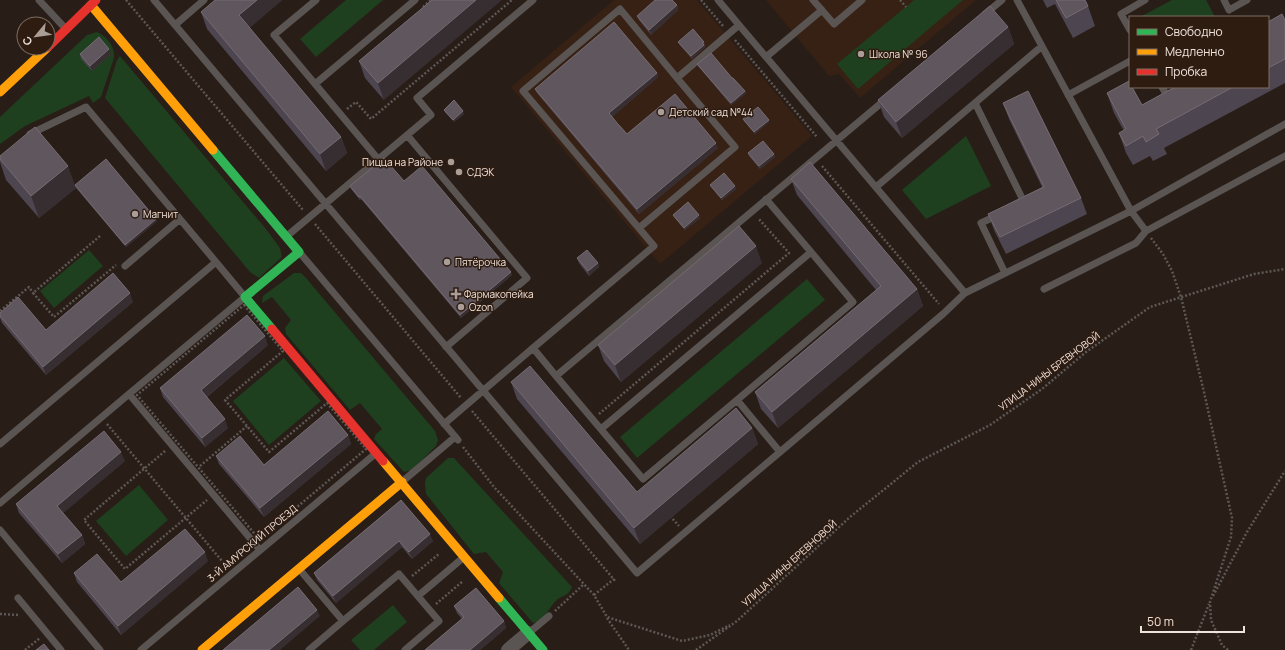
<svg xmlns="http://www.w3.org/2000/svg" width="1285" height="650" viewBox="0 0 1285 650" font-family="Manrope,sans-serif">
<rect width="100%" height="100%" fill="#281d17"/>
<path fill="#372114" d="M614 0H697L812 136 660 264 511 87Z
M766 0H976L860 98 839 74 829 76Z"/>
<path fill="#1e401e" d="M346 0H383L316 57 300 39Z
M914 0H963L858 89 837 64Z
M1172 0H1206L1215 17H1140Z
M97 32C108 37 115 47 114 58L101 97 93 103 89 96 25 126 0 144V117L87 35Z
M120 56 266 229 280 248 282 257 259 278 250 272 105 98 117 60Z
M966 136 991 186 926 219 902 190Z
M89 250 103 266 54 308 40 291Z
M294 273H301L306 278 435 431 438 440 436 446 412 470 404 472 374 439 376 434 382 429 360 403 350 410 286 334 285 328 291 320 272 297 262 303 263 296Z
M807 279 825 300 637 458 620 437Z
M284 358 321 401 269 445 233 401Z
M448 458H454L572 587C569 595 564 595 558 599 548 607 546 621 533 623L499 583 503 572 486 552 474 554 426 494 425 484 426 478Z
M139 485 168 520 126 556 96 521Z
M393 605 407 622 374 650H360L351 640Z"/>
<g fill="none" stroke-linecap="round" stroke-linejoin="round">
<path stroke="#5e5855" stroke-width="2.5" stroke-dasharray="2 2" stroke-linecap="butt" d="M126 0 303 210
M701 0 723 26
M900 0 906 7
M423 7 431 0
M735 40 817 137
M347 109 356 102 371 119 512 0
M822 166 939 304
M315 224 461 398
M100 236 33 293 54 317 116 265
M1151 238 1163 254 1172 271 1181 297 1204 392 1232 518 1231 537 1210 602 1211 620 1222 645 1228 650
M244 305 283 351 225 400 269 452 327 403 366 449 259 539 137 395Z
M0 311 29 287 33 293
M472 411 616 582
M599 414 789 253 758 218
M107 424 227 567
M463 447 494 487 594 595 607 617 682 641 710 635 730 625
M165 451 84 520 125 569 207 500
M200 466 247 426
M670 516 679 526
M412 576 439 554
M594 595 614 579
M1213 596 1247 532 1285 471
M436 604 463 581
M555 611 584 584
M0 614 19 615
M607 618 629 650
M25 650 40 638
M696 650 737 621 850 517 918 462 990 425 1042 389 1086 352 1150 307 1254 274 1285 269
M1191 650 1209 604"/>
<path stroke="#5a5553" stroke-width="7" d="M39 0 65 28
M154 0 637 573 780 452 737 400 643 479 556 376
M316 0 274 35 378 159
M718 0 965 293
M813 0 834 24 862 0
M1017 0 1131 211 1146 231
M1224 0 1229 10 1247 0
M985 14 1002 0
M175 25 204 0
M1130 30 1121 14 1145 0
M766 57 822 10
M315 84 415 0
M1162 87 1167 96 1184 87
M1068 95 1130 61
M975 103 1024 202 1022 203
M30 134 86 107 216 262
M407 135 527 278 446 347
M876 187 1042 46
M998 215 981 223 1005 273
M639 228 735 147 677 78
M287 236 431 115 417 98 533 0
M300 253 458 440
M125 266 180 219
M1044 289 1136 243 1146 231 1285 156
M533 348 654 246 523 91 620 9 677 78 739 25
M737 400 853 302 811 252
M444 424 533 348 556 376 886 99
M601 429 811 252 766 199
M0 444 216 262 245 297 129 394 260 550
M780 452 943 314 965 293 1131 211 1285 124
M403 481 455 437
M0 503 129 394
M0 530 100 650
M300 570 343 621 399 574 439 621 405 650
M418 596 464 557
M18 598 61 650
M530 632 549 616
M141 650 375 454
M309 650 343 621"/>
<path stroke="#5a5553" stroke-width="14" d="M508 650 528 633"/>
<path stroke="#30b455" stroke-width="9" d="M213 150 299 252 245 297 272 329
M499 598 543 650"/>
<path stroke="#ff9f0a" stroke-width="9" d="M91 5 213 150
M0 92 47 48
M383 461 499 598
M202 650 402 482"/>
<path stroke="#e5322d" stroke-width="9" d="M48 47 96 0
M272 329 383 461"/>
</g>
<path fill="#4d454f" d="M215 0H282L249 28 341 137 347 153 326 171 207 29 201 12Z
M432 0 384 100 365 78 359 61Z
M1043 0H1085L1088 6 1095 26 1073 38 1055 4 1047 8Z
M677 5 678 10 651 35 639 20 637 16Z
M1285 20V83L1164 148 1167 154 1153 161 1150 156 1133 165 1126 153 1119 133 1124 131 1114 113 1107 93 1142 105 1175 87H1268V22Z
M1008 27 1014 44 902 138 884 117 878 100Z
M678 42H704L705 47 692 59 679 44Z
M80 54H111L92 71 81 59Z
M697 64 732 78 745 91 746 93 731 105 698 66Z
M657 73 658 77 612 117 627 134 718 148 639 214 537 93 535 89Z
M1003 103 1081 198 1087 214 1006 254 994 230 988 214 1042 187 1009 119Z
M444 110 464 114 454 122 445 112Z
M743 119 769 120V122L755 134 744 121Z
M748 153 774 154 775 157 760 169 749 156Z
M0 156 75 185 157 221 126 247 76 188 39 218 6 180 0 162Z
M791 179 917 289 923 306 778 428 761 409 755 392 876 290 797 195Z
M404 181 512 275 461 318 361 199 360 200 351 189 350 186Z
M710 185 736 189 722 200 711 187Z
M673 215 700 218 685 230 674 217Z
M577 258 598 263 599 267 589 276 579 263Z
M762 263 621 382 604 361 598 345Z
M133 302 46 375 2 323 0 318V313L46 330Z
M268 345 207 397 228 428 205 447 163 397 160 388Z
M511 382 637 492 752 428 758 444 640 544 517 399Z
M348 435 351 444 264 517 219 464 216 456 264 465Z
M125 461 63 513 82 535 85 544 62 563 19 513 16 504Z
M401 500 433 541 412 559 402 547 336 603 317 580 314 573Z
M208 561 121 635 77 582 74 573 121 582Z
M454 606 504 621 506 628 480 650H425L462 619 457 613Z"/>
<path fill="#372e32" d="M257 0H282L245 32 239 15Z
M476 0H502L384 100 378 83Z
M677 5 678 10 651 35 649 30Z
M1008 27 1014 44 902 138 896 122Z
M704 45 705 47 692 59 691 56Z
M109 49 111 54 92 71 90 66Z
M657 73 658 77 611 118 609 113Z
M745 91 746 93 731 105V103Z
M463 111 464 114 454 122 453 120Z
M769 120V122L755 134 754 132Z
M341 137 347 153 326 171 320 154Z
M716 143 718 148 639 214 637 209Z
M774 154 775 157 760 169 759 166Z
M68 166 76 188 39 218 31 196Z
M735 186 736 189 722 200 721 198Z
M699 215 700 218 685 230 684 228Z
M156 219 157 221 126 247 125 245Z
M756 246 762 263 621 382 615 365Z
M598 263 599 267 589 276 588 271Z
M511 272 512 275 461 318 460 315Z
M917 289 923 306 778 428 772 412Z
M130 293 133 302 46 375 43 367Z
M265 336 268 345 204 399 201 390Z
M225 419 228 428 205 447 202 438Z
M752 428 758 444 640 544 634 528Z
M348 435 351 444 264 517 260 508Z
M121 452 125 461 61 515 57 506Z
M430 534 433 541 412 559 409 552Z
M82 535 85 544 62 563 58 554Z
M399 541 402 547 336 603 333 596Z
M205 552 208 561 121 635 118 626Z
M317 610 320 616 280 650H269Z
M504 621 506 628 480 650H470Z"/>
<path fill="#5f565e" stroke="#766c72" d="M215 0H257L239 15 341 137 320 154 201 12Z
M432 0H476L378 83 359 61Z
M655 0H672L677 5 649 30 637 16Z
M1056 0H1085L1088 6 1066 18Z
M990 6 1008 27 896 122 878 100Z
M1282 14 1285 20V59L1268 68V22Z
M614 22 657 73 609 113 617 123 627 134 675 94 716 143 637 209 535 89Z
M693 29 704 42 702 43 704 45 691 56 678 42Z
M99 37 109 49 90 66 80 54Z
M711 53 732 78H733L745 91 731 103 697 64Z
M1129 81 1130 83V87H1132L1142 105 1175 87H1233L1156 129 1159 134 1146 142 1143 136 1126 146 1119 133 1126 129 1107 93Z
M1028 91 1081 198 1000 237 988 214 1044 187 1003 103Z
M454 100 463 111 453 120 444 110Z
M758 107 769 120 754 132 743 119Z
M35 127 68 166 31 196 0 159V156Z
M763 141 774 154 759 166 748 153Z
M384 158 404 181 422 166 511 272 460 315 360 196 359 197 350 186Z
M106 159 156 219 125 245 75 185Z
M810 162 917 289 772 412 755 392 881 286 791 179Z
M724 173 735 186 721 198 710 185Z
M688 202 699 215 684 228 673 215Z
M739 226 756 246 615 365 598 345Z
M587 250 598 263 588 271 577 258Z
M113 273 130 293 43 367 0 316V313L18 297 46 330Z
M247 315 265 336 201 390 225 419 202 438 160 388Z
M530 366 637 492 736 408 752 428 634 528 511 382Z
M328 411 348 435 260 508 216 456 240 436 264 465Z
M104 431 121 452 57 506 82 535 58 554 16 504Z
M401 500 430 534 409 552 399 541 333 596 314 573Z
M185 529 205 552 118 626 74 573 97 554 121 582Z
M298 587 317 610 269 650H223Z
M476 588 504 621 470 650H425L464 617 454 606Z
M44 644 49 650H36Z"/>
<g fill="#aa9e97" stroke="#2e1c11" stroke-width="1.5">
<circle cx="861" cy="54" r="4"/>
<circle cx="661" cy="112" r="4"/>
<circle cx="451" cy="162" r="4"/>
<circle cx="459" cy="172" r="4"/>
<circle cx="135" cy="214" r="4"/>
<circle cx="447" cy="262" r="4"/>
<path d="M454 288h4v4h4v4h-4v4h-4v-4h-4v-4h4z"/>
<circle cx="461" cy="307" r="4"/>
</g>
<g text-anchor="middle" stroke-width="3" stroke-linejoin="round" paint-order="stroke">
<g font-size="10" fill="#f0e3dc" stroke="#2e1c11" text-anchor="start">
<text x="869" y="58">Школа № 96</text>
<text x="669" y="116">Детский сад №44</text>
<text x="443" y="166" text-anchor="end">Пицца на Районе</text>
<text x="467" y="176">СДЭК</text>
<text x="143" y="218">Магнит</text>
<text x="455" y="266">Пятёрочка</text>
<text x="464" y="298">Фармакопейка</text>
<text x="469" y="311">Ozon</text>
</g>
<g font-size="10" fill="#f0e3dc" stroke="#2e1c11">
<text transform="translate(1049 371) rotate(-37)" y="4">УЛИЦА НИНЫ БРЕВНОВОЙ</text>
<text transform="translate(252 543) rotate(-40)" y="4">3-Й АМУРСКИЙ ПРОЕЗД</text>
<text transform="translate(789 563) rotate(-42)" y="4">УЛИЦА НИНЫ БРЕВНОВОЙ</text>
</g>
</g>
<rect x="1129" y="16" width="140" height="72" fill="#2e1c11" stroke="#7c6c62"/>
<rect x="1137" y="29" width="20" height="6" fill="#30b455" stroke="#7c6c62"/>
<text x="1165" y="36" font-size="12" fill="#f0e3dc">Свободно</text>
<rect x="1137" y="49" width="20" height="6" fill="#ff9f0a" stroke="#7c6c62"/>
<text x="1165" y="56" font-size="12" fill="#f0e3dc">Медленно</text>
<rect x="1137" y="69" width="20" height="6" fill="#e5322d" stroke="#7c6c62"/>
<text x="1165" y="76" font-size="12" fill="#f0e3dc">Пробка</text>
<g transform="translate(36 36) rotate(241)"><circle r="19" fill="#2e1c11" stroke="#7c6c62"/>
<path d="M0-3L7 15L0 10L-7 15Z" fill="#aa9e97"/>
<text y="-6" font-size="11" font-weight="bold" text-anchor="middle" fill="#f0e3dc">С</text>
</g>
<path d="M1141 626v6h103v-6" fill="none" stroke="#f0e3dc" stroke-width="2"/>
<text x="1147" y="626" font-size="12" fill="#f0e3dc" stroke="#2e1c11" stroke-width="3" paint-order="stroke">50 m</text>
</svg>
